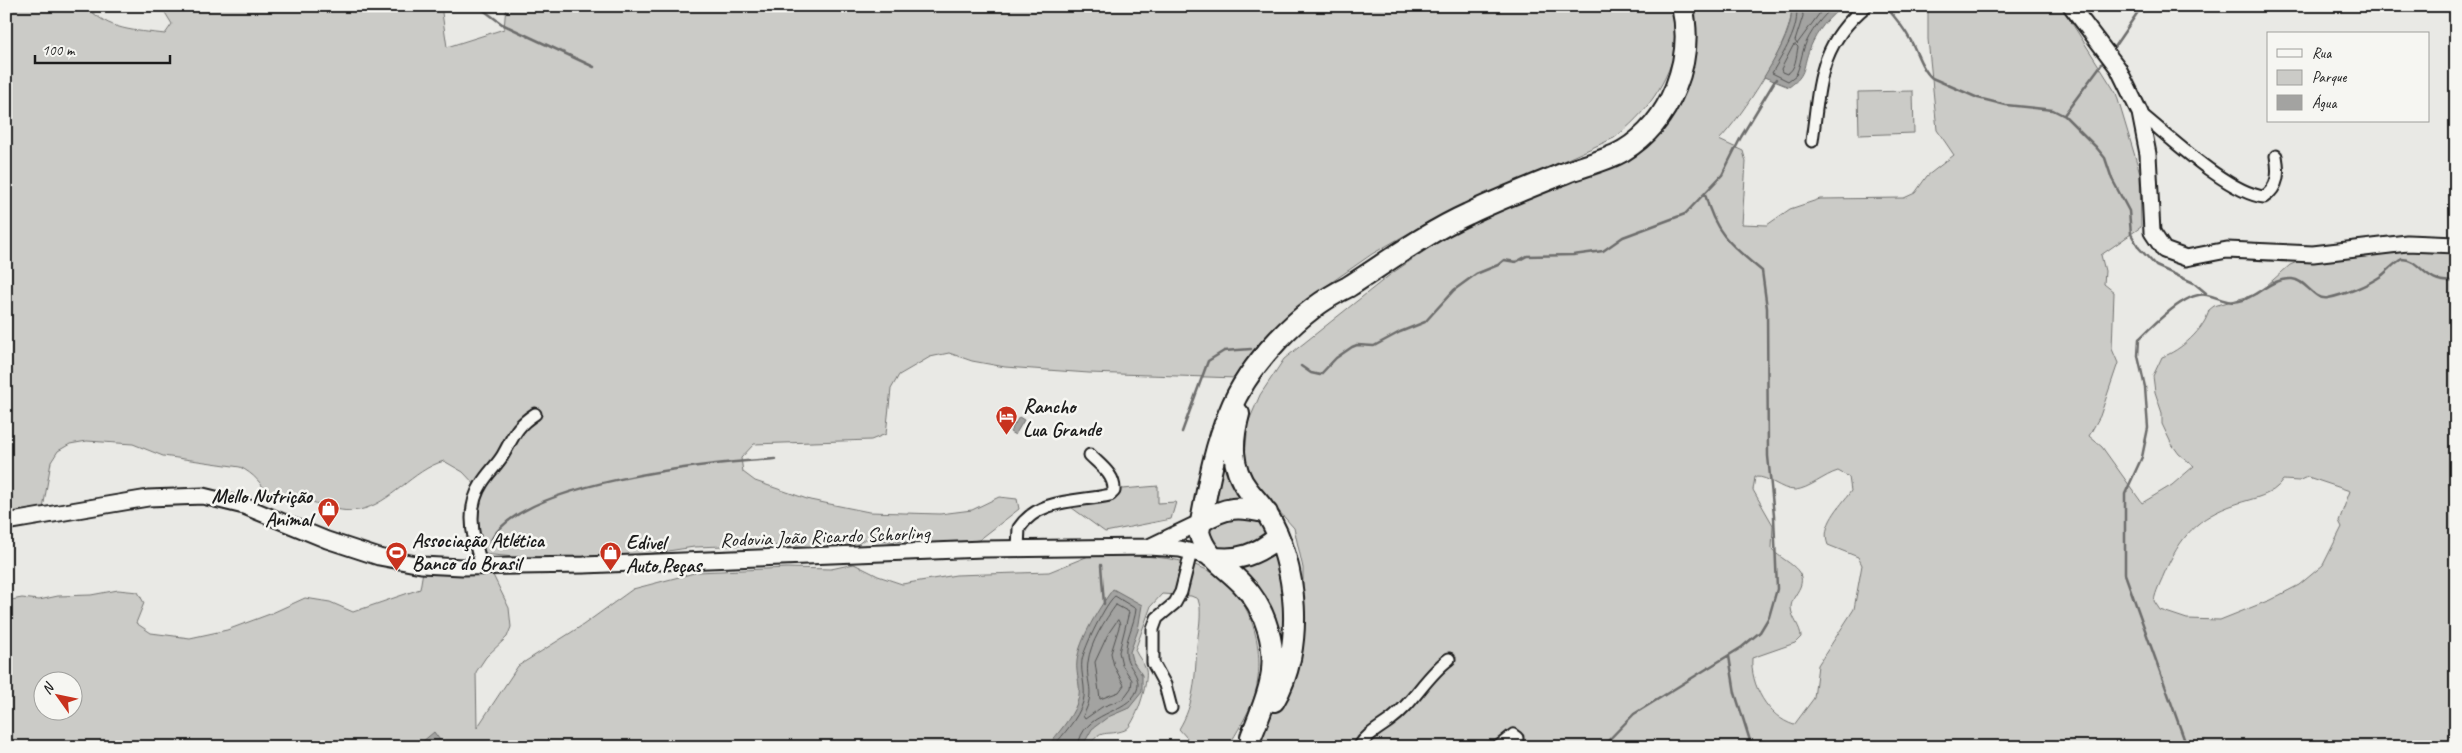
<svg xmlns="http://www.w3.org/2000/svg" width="2462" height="753" viewBox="0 0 2462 753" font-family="Caveat,sans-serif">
<rect width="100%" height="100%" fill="#e9e9e5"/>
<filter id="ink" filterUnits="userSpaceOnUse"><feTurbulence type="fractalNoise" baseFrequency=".02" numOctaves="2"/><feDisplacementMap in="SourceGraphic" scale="10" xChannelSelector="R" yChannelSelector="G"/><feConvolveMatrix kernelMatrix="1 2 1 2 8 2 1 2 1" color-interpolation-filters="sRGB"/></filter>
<g filter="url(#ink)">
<path fill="#cbcbc7" stroke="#747472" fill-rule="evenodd" d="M6 6H86C109 31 133 30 165 34L172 24 161 6H441L447 47 504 29 506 6H1676C1676 18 1679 31 1677 42 1670 81 1645 115 1614 138L1430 221 1372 254 1316 293 1260 346 1237 378 1089 373 1005 367 972 361 949 353 930 357 899 375 891 389 886 434 871 440 754 444 741 458 743 472 755 481 810 500 869 512 940 514 972 510 999 497 1017 499 1019 509 979 540 940 545 865 539 854 547 755 545 694 547 629 557 525 558 472 553 467 537 475 522 480 490 463 472 444 461C412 470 391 504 359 510 335 514 315 500 292 497 285 496 277 496 269 496 261 483 254 474 240 467L163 456 133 444 87 441 70 444 58 451 51 462 43 509 6 516Z
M1694 6H1791C1797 35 1740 119 1719 140L1743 151 1746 162 1742 224 1767 225 1790 209 1820 199 1904 198 1915 193 1927 176 1954 155 1937 130 1928 39V6H2061L2116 93 2140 173 2141 227 2101 255 2105 271 2104 284 2114 292 2112 349 2118 363 2100 416 2089 436 2102 447 2142 503 2172 485 2194 466 2179 454 2171 443 2162 424V413L2155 392 2153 376 2162 357C2180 351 2205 329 2209 310L2214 306 2257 294 2290 265 2309 257 2456 247V747H1251L1299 670 1303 611V568L1294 528 1260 490 1247 471 1245 456 1248 423 1260 395 1284 359 1391 274 1442 239 1645 137 1694 44 1696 13ZM1838 471 1849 477 1851 491C1840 507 1820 525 1828 545L1858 557 1862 565 1854 609 1818 665 1814 698 1794 725C1768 717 1750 685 1752 658L1795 643 1801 637C1801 627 1792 619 1791 608 1791 600 1797 594 1800 587 1808 568 1781 561 1772 549L1773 525 1753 490 1755 477C1770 476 1780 490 1795 490 1809 489 1824 475 1838 471ZM2308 477 2350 491 2339 521 2342 527 2323 565 2299 585 2270 600 2220 620 2187 619 2160 610 2154 601C2156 590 2160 584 2164 574 2180 537 2197 517 2236 504 2253 498 2273 496 2283 480L2299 481Z
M1913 91 1914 133 1859 135 1858 92Z
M1235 411 1248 503 1209 509Z
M1158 486V503L1176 502 1171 519 1105 532 1068 505 1110 490Z
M1249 513 1265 529V536L1262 542 1222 551 1216 547 1208 530 1213 521Z
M1278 547 1288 625 1277 678 1273 626 1225 563Z
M1116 554C1147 557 1176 556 1205 569 1252 589 1269 654 1253 700 1247 716 1237 732 1228 747H1195L1179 729C1195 703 1195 676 1197 646 1198 633 1201 621 1200 607L1198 599 1191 596 1162 594 1151 606 1135 650C1138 657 1144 663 1146 670 1149 682 1135 726 1125 730 1107 737 1101 727 1088 747H6V601L22 598 39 600 58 596 91 595 118 590 138 592 144 603 136 623 151 633 190 638 227 630 270 614 305 598 330 602 353 612 420 589 423 571 436 574 492 573 509 608 511 627 507 637 486 657 476 672 477 728 518 666 583 625 633 589 698 572 787 568 831 569 854 564 878 576 902 584 956 575 1049 572 1091 555ZM42 680H72V710H42Z"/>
<path fill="#a3a3a1" stroke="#6d6d6c" d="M1791 6H1844C1829 16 1817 31 1810 48 1802 66 1808 74 1789 87L1764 77C1774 60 1795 27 1791 6Z
M1019 417 1024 420 1015 435 1010 432Z
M1113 589 1142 605 1138 630 1130 652 1132 660 1142 675V692L1129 708 1108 717 1092 729 1082 747H1047C1058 733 1071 719 1077 703 1083 688 1075 675 1077 661 1079 640 1100 606 1113 589Z
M434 732 442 743 438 747H416Z"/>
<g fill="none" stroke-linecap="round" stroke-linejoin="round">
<path stroke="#525251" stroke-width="1" d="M1796 6C1801 28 1782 55 1772 73L1788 81 1796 75C1800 66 1801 57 1804 48 1809 33 1823 15 1835 6
M1802 6 1803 16 1795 41 1797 44 1825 6
M1796 45 1798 47C1796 57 1796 69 1787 74L1782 72 1781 69 1793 46Z
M1116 605 1129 612 1119 652 1122 665 1132 680 1131 688 1123 699 1102 707 1085 719 1083 716C1097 689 1085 685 1088 662 1090 643 1105 620 1116 605Z
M1118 620 1120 624 1111 653 1114 666 1124 685 1119 692 1100 699 1095 662 1108 634Z
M1053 747C1064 733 1078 719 1083 702 1087 687 1080 675 1082 660 1084 648 1106 602 1115 596L1136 609C1135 623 1124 642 1126 654 1127 667 1142 676 1137 690 1128 715 1082 710 1078 747"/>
<path stroke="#6d6d6c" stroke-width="2.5" d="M478 6 502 24 594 67
M978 6V7
M1885 6C1895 17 1904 28 1911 41 1917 52 1922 70 1932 78L1978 98 2006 105 2053 110 2065 116 2096 147 2105 158 2112 179 2129 211 2131 234 2139 248 2156 266 2194 283 2206 293
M2112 50 2142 6
M2064 115 2104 61
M1301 366 1311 373 1320 375 1336 358 1352 347 1357 345 1374 346 1400 332 1425 322 1454 290 1476 274 1498 265 1504 260 1516 262 1527 256 1573 255 1603 251 1623 237 1685 214 1722 175 1741 137 1776 79
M1182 432 1208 361 1224 351 1251 349
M1092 464 1103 476
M490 542C520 481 711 463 775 459
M1101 565 1104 604
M1729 656 1735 693 1752 747
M1602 747 1634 714 1742 647 1760 632 1769 617 1777 589 1774 516 1768 456 1767 308 1762 271C1732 246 1715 234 1705 194
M2187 747 2125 574V494L2142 457 2148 428 2145 387 2138 356 2139 339C2152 326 2187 290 2207 295 2221 298 2229 305 2243 300 2260 294 2272 278 2292 279 2306 280 2314 301 2328 298 2344 295 2368 285 2381 276 2388 271 2394 263 2402 259 2422 259 2423 285 2456 281"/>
<defs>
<path id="street" d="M2140 113C2170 137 2228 193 2264 197 2279 187 2279 172 2276 156
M1812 141C1820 83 1818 46 1866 6
M1018 548 1019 528C1039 498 1078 502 1110 495L1114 491C1115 475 1101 466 1090 455
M483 567C472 540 465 509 482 483 488 473 497 465 503 455 514 436 515 427 535 414
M1171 708 1165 685 1153 663V629L1157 618 1175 603 1181 592 1191 552
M1359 747C1366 735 1378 729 1389 721 1413 704 1425 677 1449 659
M1498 747 1513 735 1517 738 1516 747"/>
<path id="secondary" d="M2071 6 2118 68 2140 113 2148 154 2152 232 2164 250 2186 258 2227 250 2313 254 2407 243 2456 245
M6 522 148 498 203 496 244 506 327 540 379 557 421 565 462 567 584 565 983 549 1149 547 1180 549 1211 557
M1151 546 1201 522"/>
<path id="highway" d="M1239 414C1232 440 1230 467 1248 490 1254 498 1262 505 1267 514 1298 563 1305 650 1274 701
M1201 522C1226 506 1239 506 1267 513
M1211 557C1238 562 1258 554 1278 537
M1251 737C1258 719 1266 701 1270 683 1278 649 1266 608 1242 584 1225 566 1205 557 1199 532 1207 492 1213 451 1229 413 1248 364 1301 309 1348 287 1387 262 1426 233 1468 214 1501 198 1535 185 1570 171 1587 165 1607 160 1623 151 1671 122 1695 60 1682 6"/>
</defs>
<use href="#street" stroke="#1c1c1c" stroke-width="15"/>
<use href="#secondary" stroke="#1c1c1c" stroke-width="19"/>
<use href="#highway" stroke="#1c1c1c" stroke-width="24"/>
<use href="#street" stroke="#f6f6f2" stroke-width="11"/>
<use href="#secondary" stroke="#f6f6f2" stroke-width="15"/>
<use href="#highway" stroke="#f6f6f2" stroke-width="20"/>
</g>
</g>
<defs>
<symbol id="hotel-pin" viewBox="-11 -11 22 30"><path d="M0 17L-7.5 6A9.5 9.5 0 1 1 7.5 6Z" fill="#c8321e" stroke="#f6f6f2"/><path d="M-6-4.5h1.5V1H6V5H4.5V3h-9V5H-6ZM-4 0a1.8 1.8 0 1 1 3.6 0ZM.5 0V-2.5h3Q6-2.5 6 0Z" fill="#fff"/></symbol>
<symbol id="shop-pin" viewBox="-11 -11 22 30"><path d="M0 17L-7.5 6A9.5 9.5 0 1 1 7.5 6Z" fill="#c8321e" stroke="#f6f6f2"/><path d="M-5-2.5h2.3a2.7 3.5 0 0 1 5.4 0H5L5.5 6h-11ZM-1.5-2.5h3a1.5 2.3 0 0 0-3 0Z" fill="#fff"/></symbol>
<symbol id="stadium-pin" viewBox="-11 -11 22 30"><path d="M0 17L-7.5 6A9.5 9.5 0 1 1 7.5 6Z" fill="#c8321e" stroke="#f6f6f2"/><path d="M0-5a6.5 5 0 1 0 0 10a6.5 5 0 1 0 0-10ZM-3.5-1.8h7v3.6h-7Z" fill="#fff"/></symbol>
</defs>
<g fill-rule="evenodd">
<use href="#hotel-pin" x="994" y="404" width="25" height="34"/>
<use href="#shop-pin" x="316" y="496" width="25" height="34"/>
<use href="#stadium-pin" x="384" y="540" width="25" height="34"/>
<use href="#shop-pin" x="598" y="540" width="25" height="34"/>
</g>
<g text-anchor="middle" stroke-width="5" stroke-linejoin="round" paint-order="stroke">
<g font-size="20" font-weight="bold" fill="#1c1c1c" stroke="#f6f6f2" text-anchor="start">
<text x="1023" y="413">Rancho<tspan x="1023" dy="23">Lua Grande</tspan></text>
<text x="312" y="503" text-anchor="end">Mello Nutrição<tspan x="312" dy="23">Animal</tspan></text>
<text x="412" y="547">Associação Atlética<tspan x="412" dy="23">Banco do Brasil</tspan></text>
<text x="626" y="549">Edivel<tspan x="626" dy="23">Auto Peças</tspan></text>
</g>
<g font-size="20" fill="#1c1c1c" stroke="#f6f6f2">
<text transform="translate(825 536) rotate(-2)" y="7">Rodovia João Ricardo Schorling</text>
</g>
</g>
<rect width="2462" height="753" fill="none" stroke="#f6f6f2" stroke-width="25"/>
<rect x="12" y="12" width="2437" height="728" fill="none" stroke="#1c1c1c" stroke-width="2" filter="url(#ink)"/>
<rect x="2267" y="32" width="162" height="90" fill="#f6f6f2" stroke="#9f9f9c"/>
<rect x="2277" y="49" width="25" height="8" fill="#f6f6f2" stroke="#9f9f9c"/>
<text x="2312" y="58" font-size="15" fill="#1c1c1c">Rua</text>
<rect x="2277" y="70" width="25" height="15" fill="#cbcbc7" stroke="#9f9f9c"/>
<text x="2312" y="82" font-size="15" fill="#1c1c1c">Parque</text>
<rect x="2277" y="95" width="25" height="15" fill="#a3a3a1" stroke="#9f9f9c"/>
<text x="2312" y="108" font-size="15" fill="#1c1c1c">Água</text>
<g transform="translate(58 696) rotate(303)"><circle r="24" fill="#f6f6f2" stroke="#9f9f9c"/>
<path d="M0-4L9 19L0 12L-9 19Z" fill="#c8321e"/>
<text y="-8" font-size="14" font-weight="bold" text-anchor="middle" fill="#1c1c1c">N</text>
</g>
<path d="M35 55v8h135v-8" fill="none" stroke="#1c1c1c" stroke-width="2.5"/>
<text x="42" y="55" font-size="15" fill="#1c1c1c" stroke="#f6f6f2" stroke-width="4" paint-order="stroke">100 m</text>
</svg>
